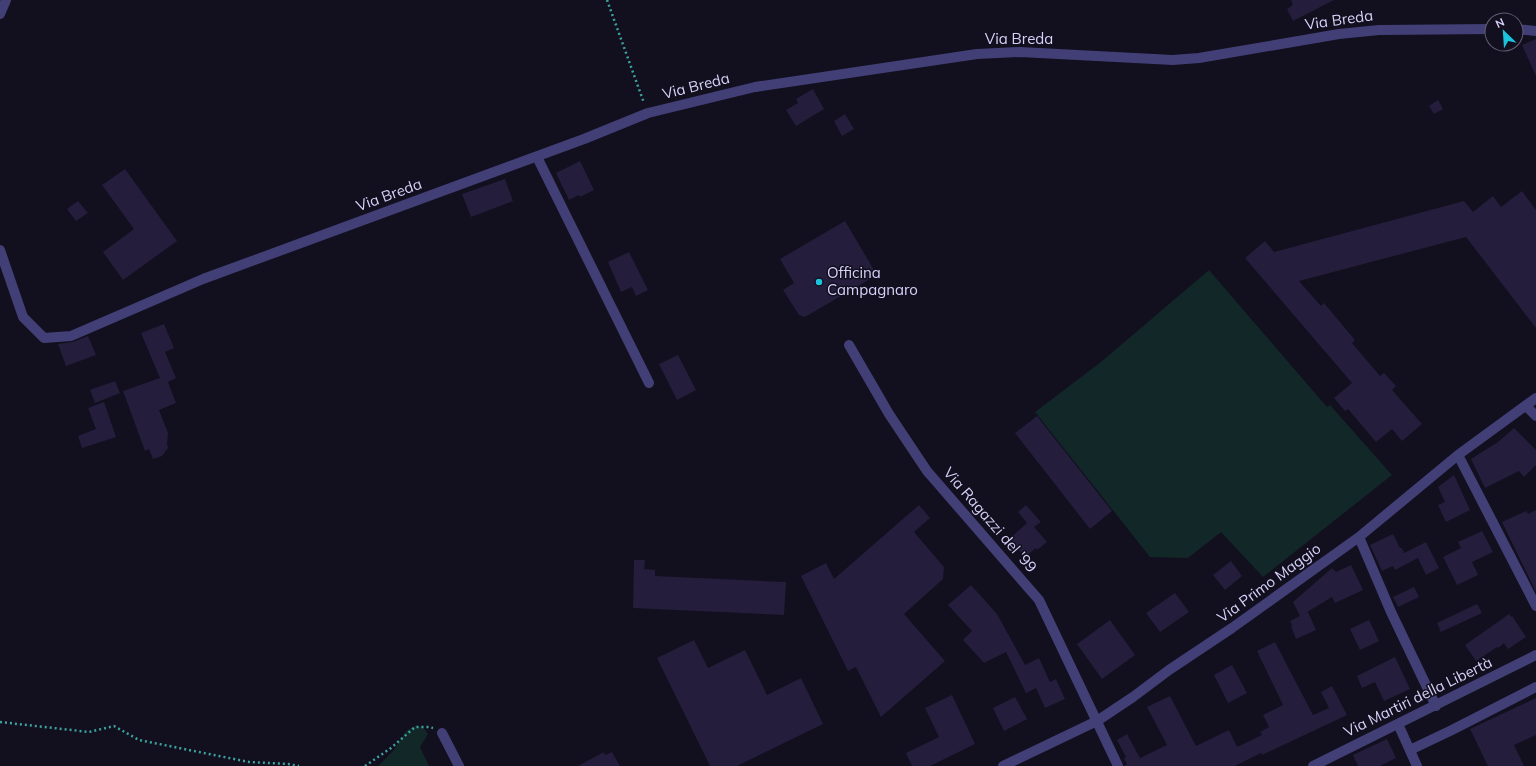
<svg xmlns="http://www.w3.org/2000/svg" width="1536" height="766" viewBox="0 0 1536 766" font-family="Mulish,sans-serif">
<rect width="100%" height="100%" fill="#120f1e"/>
<path fill="#122727" d="M1209 270 1327 407 1330 405 1392 475 1263 577 1221 532 1188 558 1150 557 1035 412 1101 362Z
M415 726 423 727 428 734 420 747 429 766H378L394 750 406 731Z"/>
<path fill="#241d3c" d="M1291 0H1334L1293 21 1287 9 1293 5Z
M1536 39V76L1522 45Z
M813 89 824 109 796 126 786 110 798 103 796 99Z
M1438 100 1443 109 1434 114 1429 106Z
M845 114 854 129 842 136 834 121Z
M580 161 594 190 580 197 579 195 569 200 556 173Z
M125 169 177 241 123 280 103 252 134 229 102 185Z
M505 179 513 201 471 217 462 194Z
M1522 191 1536 210V328L1466 237 1299 281 1321 306 1324 303 1355 340 1352 343 1380 376 1384 373 1396 386 1392 390 1422 424 1402 441 1392 429 1376 442 1348 409 1345 411 1334 398 1352 383 1245 258 1265 241 1274 252 1464 201 1473 212 1493 196 1501 207Z
M78 201 88 213 76 221 67 209Z
M845 221 877 275 805 317 799 315 783 290 794 283 780 259Z
M629 252 648 290 636 296 632 287 621 292 608 262Z
M164 324 174 348 165 352 176 378 168 382 176 403 159 410 168 433 167 444 168 448 162 456 153 459 149 449 145 451 123 391 160 378 141 333Z
M88 336 96 355 66 366 58 344 73 342Z
M678 355 696 390 677 400 659 364Z
M115 381 120 393 95 403 90 390Z
M104 402 116 437 82 448 78 436 96 429 88 408Z
M1037 416 1112 511 1090 529 1015 433Z
M1514 428 1536 450V465L1524 477 1519 471 1485 488 1471 459 1498 442Z
M1454 475 1470 510 1446 522 1438 505 1445 502 1438 487Z
M919 505 930 518 914 532 944 567 943 579 904 614 945 661 881 717 856 667 848 671 801 576 826 563 834 579Z
M1026 505 1041 522 1034 527 1047 542 1037 550 1036 548 1025 557 1009 539 1027 523 1018 512Z
M1536 510V592L1502 522 1526 511 1528 514Z
M1482 531 1493 552 1472 562 1478 575 1457 585 1443 557 1461 548 1458 542Z
M1393 534 1400 548H1402L1404 553 1426 542 1439 568 1426 575 1418 558 1395 570 1393 566 1382 571 1370 545Z
M634 560H645L644 569 655 570V576L786 582 784 615 633 608Z
M1231 561 1242 576 1225 590 1213 575Z
M1351 565 1363 590 1335 603 1332 597 1304 614 1308 612 1316 630 1296 639 1291 626 1292 625 1290 621 1300 616 1293 602 1332 568 1336 572Z
M971 585 997 614 1025 665 1039 658 1050 682 1056 679 1065 699 1045 708 1036 688 1026 693 1006 652 984 663 963 640 972 631 948 605Z
M1414 587 1419 597 1398 607 1393 597Z
M1175 593 1189 612 1160 632 1146 613Z
M1477 604 1482 613 1441 632 1437 623Z
M1509 614 1511 617 1512 616 1526 637 1508 649 1504 643 1498 648 1497 647 1476 661 1465 645Z
M1110 620 1135 655 1102 679 1077 644Z
M1369 620 1379 641 1360 650 1350 629Z
M694 640 708 668 745 650 767 695 801 678 823 724 737 766H710L657 658Z
M1275 642 1313 715 1329 708 1321 692 1332 686 1347 715 1262 755 1261 753 1235 766H1124L1127 764 1124 758 1126 757 1117 740 1127 734 1140 758 1167 745 1147 707 1170 696 1196 746 1229 730 1237 747 1262 735 1260 732 1269 727 1263 715 1283 705 1257 651Z
M1395 657 1410 689 1384 701 1375 682 1362 688 1357 676Z
M1232 665 1247 693 1228 703 1214 675Z
M952 695 975 744 930 766H912L906 753 939 737 925 708Z
M1015 697 1027 719 1004 731 993 708Z
M1536 698V735L1514 745 1524 766H1488L1470 729Z
M1387 739 1396 758 1380 766H1358L1353 755Z
M604 752 605 755 612 752 620 766H578Z"/>
<g fill="none" stroke-linecap="round" stroke-linejoin="round">
<path stroke="#3ca39f" stroke-width="2.5" stroke-dasharray="2 3" stroke-linecap="butt" d="M607 0 644 103
M0 722 89 732 114 726 139 740 249 762 288 764 299 766
M365 766 391 748 415 727H429L433 728"/>
<path stroke="#423f77" stroke-width="10" d="M0 14 6 0
M1516 29 1536 31
M537 157 649 383
M0 250 23 317 44 338 71 336 203 279 584 139 648 113 755 87 977 54 1020 52 1173 60 1199 58 1339 34 1379 30 1492 29
M849 345 889 414 927 471 1039 600 1118 766
M1526 406 1536 416
M1458 455 1536 606
M1359 537 1391 612 1436 706
M1398 724 1417 766
M442 733 459 766
M1410 750 1452 730 1536 687
M1003 766 1097 721 1133 697 1169 670 1232 628 1359 537 1458 455 1536 398
M1313 766 1536 655"/>
</g>
<circle fill="#1bc4dc" stroke="#120f1e" stroke-width="1.5" cx="819" cy="282" r="4"/>
<g text-anchor="middle" stroke-width="3" stroke-linejoin="round" paint-order="stroke">
<g font-size="15" fill="#d6d1f9" stroke="#120f1e">
<text transform="translate(1339 20) rotate(-8)" y="5">Via Breda</text>
<text x="1019" y="44">Via Breda</text>
<text transform="translate(696 86) rotate(-14)" y="5">Via Breda</text>
<text transform="translate(389 195) rotate(-20)" y="5">Via Breda</text>
<text transform="translate(990 520) rotate(49)" y="5">Via Ragazzi del '99</text>
<text transform="translate(1269 583) rotate(-36)" y="5">Via Primo Maggio</text>
<text transform="translate(1418 697) rotate(-26)" y="5">Via Martiri della Libertà</text>
</g>
<g font-size="15" fill="#d6d1f9" stroke="#120f1e" text-anchor="start">
<text x="827" y="278">Officina<tspan x="827" dy="17">Campagnaro</tspan></text>
</g>
</g>
<g transform="translate(1504 32) rotate(335)"><circle r="19" fill="#120f1e" stroke="#605d76"/>
<path d="M0-3L7 15L0 10L-7 15Z" fill="#1bc4dc"/>
<text y="-6" font-size="11" font-weight="bold" text-anchor="middle" fill="#d6d1f9">N</text>
</g>
</svg>
